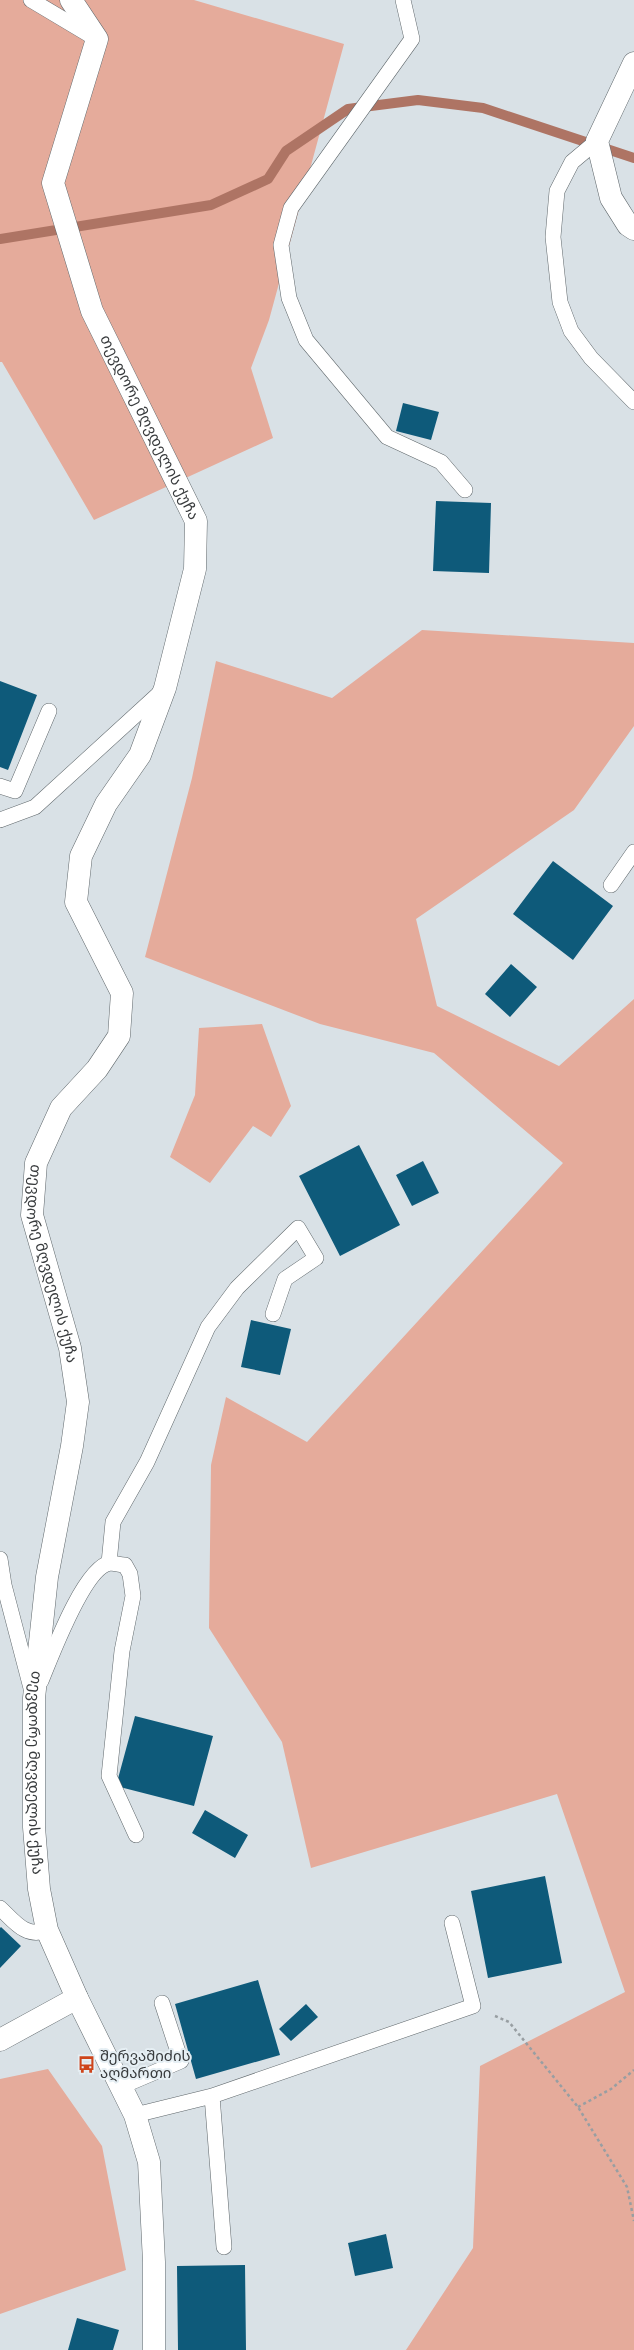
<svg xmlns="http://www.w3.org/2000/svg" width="634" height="2350" viewBox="0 0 634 2350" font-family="'Zilla Slab','Noto Sans Georgian',serif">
<rect width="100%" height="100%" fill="#d9e1e6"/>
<path fill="#e5ab9b" d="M0 0H194L344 44 269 320 251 368 273 438 94 520 2 362H0Z
M422 630 634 643V726L574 810 416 919 437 1006 559 1066 634 999V2350H406L473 2248 480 2066 625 1992 557 1794 311 1868 282 1742 209 1628 211 1465 226 1397 307 1442 563 1163 434 1053 320 1024 145 957 192 778 216 661 332 698Z
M262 1024 291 1106 271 1137 253 1126 210 1183 170 1157 195 1095 199 1028Z
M48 2069 102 2146 126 2270 0 2314V2079Z"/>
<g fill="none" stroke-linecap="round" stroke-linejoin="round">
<path stroke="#ae7464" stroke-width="10" d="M0 239 211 205 268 179 286 151 348 109 363 107 418 100 483 108 634 158"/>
</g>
<path fill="#0e5a7a" d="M403 403 439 412 431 440 396 431Z
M436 501 491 503 489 573 433 571Z
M0 681 37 695 8 770 0 767Z
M553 861 613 906 573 960 513 914Z
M511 964 537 987 510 1017 485 994Z
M359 1145 400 1225 340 1256 299 1176Z
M423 1161 439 1193 412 1206 396 1175Z
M251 1320 291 1329 280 1375 241 1367Z
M135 1716 213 1736 194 1806 116 1786Z
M205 1810 248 1835 235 1858 192 1833Z
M545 1876 562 1963 488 1978 471 1891Z
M1 1927 21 1946 0 1968V1928Z
M258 1980 280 2055 196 2079 175 2004Z
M306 2004 318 2017 291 2041 279 2029Z
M386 2234 393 2268 355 2276 348 2243Z
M245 2265 246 2350H178L177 2266Z
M77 2318 119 2330 113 2350H68Z"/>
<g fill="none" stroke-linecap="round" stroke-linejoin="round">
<defs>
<path id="lane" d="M31 0 93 37
M403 0 412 39 291 208 281 245 289 298 306 340 387 437 441 462 465 490
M597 141 572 162 557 191 553 237 560 302 571 331 591 358 634 402
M0 786 15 791 49 711
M0 820 35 807 163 690
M611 885 634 852
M0 1559 4 1585 31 1688
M109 1563 113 1522 147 1462 208 1327 237 1288 298 1228 316 1258 285 1279 273 1314
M41 1681C51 1657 84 1567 110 1563 114 1563 120 1565 125 1565L130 1574 133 1596 122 1651 109 1776 136 1835
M0 1908C14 1921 26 1939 47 1930
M120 2087 181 2061 162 2003
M212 2096 224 2247
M135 2115 212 2096 473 2006 452 1923"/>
<path id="street" d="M634 63 597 141 611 198 628 225 634 229"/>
<g id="secondary">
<path id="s1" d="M71 0 97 39 53 183 92 311 196 521 195 569 165 688 140 755 106 804 81 856 76 902 122 993 119 1036 97 1069 61 1108 36 1163 32 1215 70 1348 78 1402 72 1446 47 1577 34 1698V1827L39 1889 47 1930 77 1998 135 2115 149 2162 154 2262V2350"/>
<path d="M0 2040 77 1998"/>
</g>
</defs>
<use href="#lane" stroke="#60686c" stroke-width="16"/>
<use href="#street" stroke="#60686c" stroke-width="23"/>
<use href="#secondary" stroke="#60686c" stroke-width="23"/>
<path stroke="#989ea2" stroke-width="2.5" stroke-dasharray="3 3" stroke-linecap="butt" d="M495 2016 509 2022 578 2107 627 2187 634 2221
M578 2107 611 2089 634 2070"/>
<use href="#lane" stroke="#fff" stroke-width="15"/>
<use href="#street" stroke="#fff" stroke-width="22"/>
<use href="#secondary" stroke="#fff" stroke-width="22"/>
</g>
<defs>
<symbol id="bus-bare" viewBox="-9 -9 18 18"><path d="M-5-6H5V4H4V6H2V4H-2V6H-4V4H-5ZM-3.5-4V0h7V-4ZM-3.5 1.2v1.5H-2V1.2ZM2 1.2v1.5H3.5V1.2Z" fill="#ce451b" stroke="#e6eff4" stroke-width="2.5" paint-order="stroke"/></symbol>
</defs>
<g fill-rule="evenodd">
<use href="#bus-bare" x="74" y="2052" width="25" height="25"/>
</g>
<g text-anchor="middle" stroke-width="4" stroke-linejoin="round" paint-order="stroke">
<g font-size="15" fill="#383b3d" stroke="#e6eff4">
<text dy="5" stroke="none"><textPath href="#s1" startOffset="461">თევდორე მღვდელის ქუჩა</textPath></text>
<text dy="5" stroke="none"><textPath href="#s1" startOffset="1373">თევდორე მღვდელის ქუჩა</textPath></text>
<text dy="5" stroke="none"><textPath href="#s1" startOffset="1889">თევდორე მღვდელის ქუჩა</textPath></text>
</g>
<g font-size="15" fill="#383b3d" stroke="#e6eff4" text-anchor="start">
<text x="100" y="2061">შერვაშიძის<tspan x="100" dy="17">აღმართი</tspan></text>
</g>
</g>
</svg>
